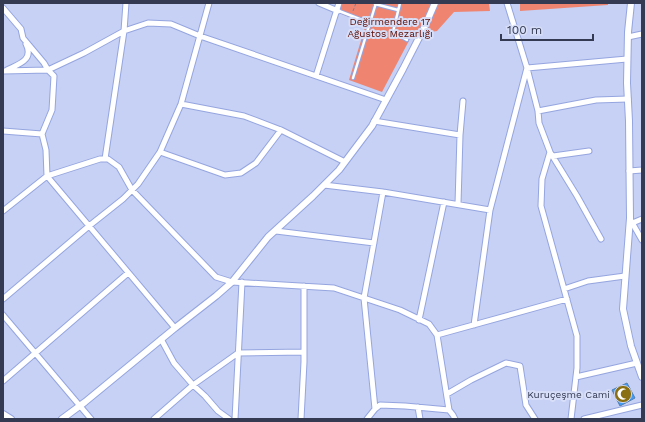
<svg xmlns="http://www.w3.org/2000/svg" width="645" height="422" viewBox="0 0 645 422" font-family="'Work Sans',sans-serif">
<rect width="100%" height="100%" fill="#c6d1f5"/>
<path fill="#ef8571" d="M340 3H489L490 11 454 12 437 31 412 35 382 92 349 80 366 24 337 12Z
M520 3H608V5L520 11Z"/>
<path fill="#409cfa" stroke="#537dab" d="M627 383 635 398 620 406 612 390Z"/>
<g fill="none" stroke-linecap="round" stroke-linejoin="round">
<defs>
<path id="service" d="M400 3 393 32 407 40
M375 4 398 10
M339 11 370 23
M353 78 376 3"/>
<path id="minor" d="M319 3 338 11
M507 3 527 68 538 111 539 123 550 152 577 196 601 239
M3 8 21 29 23 38 44 63 48 70 54 76 52 110 42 134 46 150 47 176 175 328
M628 37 642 34
M7 70C19 64 34 60 26 44
M3 71 48 70 84 53 124 31 148 23 171 24 200 36 386 100
M316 76 339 3
M181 104 244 116 281 130 345 162
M538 111 596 100 628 99
M374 121 460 135 463 101
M3 131 42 134
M160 152 225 175 241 173 256 163 281 130
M550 152 542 179 541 206 577 336V368L571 419
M553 156 589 151
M105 159 124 31 126 3
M629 171 642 170
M324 185 383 192 490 210
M458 204 460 135
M3 211 47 176 100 159H108L119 167 132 190 216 277 232 282 334 288 400 310 429 324 437 335 449 410
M630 219 642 240
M630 224 642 219
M276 231 374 243
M564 289 588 281 625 276
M3 299 89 226 123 199 138 184 160 152 181 104 209 3
M3 315 91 419
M419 320 444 202
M474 325 490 210 527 68 627 59
M437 335 567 299
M161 339 174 363 193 385 205 396 218 411 229 419
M576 377 637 363
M3 381 128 273
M447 394 471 380 506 363 520 366 526 405 535 419
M418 407 420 419
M375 409 364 298 383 192
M154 419 193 385 238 353 304 352
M235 419 242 282
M301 419 304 362V286
M367 419 375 409 380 405 405 406 449 410 453 415 455 419
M584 419 642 405"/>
<path id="tertiary" d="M631 3 628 32 627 83 629 121 630 218 623 309 631 346 642 377
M3 414 11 419
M62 419 85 402 175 328 216 296 232 282 268 237 313 196 339 170 372 126 403 69 425 26 435 3"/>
</defs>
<use href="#service" stroke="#95a5df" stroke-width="4.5"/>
<use href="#minor" stroke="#95a5df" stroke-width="7"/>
<use href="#tertiary" stroke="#95a5df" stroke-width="8"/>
<path stroke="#767f9c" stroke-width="1" stroke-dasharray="3 2" stroke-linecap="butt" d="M353 11 356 3"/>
<use href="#service" stroke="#fff" stroke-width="2.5"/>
<use href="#minor" stroke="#fff" stroke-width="5"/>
<use href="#tertiary" stroke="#fff" stroke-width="6"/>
</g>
<defs>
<symbol id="mosque-disc" viewBox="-11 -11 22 22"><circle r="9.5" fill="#8a7012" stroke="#d7def7"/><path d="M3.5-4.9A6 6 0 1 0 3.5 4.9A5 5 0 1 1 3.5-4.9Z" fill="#fff"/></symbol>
</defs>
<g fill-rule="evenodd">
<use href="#mosque-disc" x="613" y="384" width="20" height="20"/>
</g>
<g text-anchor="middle" stroke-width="4" stroke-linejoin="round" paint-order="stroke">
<g font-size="10" fill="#5d0a00" stroke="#d7def7">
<text x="390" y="25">Değirmendere 17<tspan x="390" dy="12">Ağustos Mezarlığı</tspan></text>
</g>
<g font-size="10" fill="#333a52" stroke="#d7def7" text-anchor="end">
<text x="610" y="398">Kuruçeşme Cami</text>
</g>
</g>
<rect width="645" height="422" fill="none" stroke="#333a52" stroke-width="8"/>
<path d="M501 34v6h92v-6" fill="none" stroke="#333a52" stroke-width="2"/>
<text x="507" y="34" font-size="12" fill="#333a52" stroke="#d7def7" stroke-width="3" paint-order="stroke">100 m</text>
</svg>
